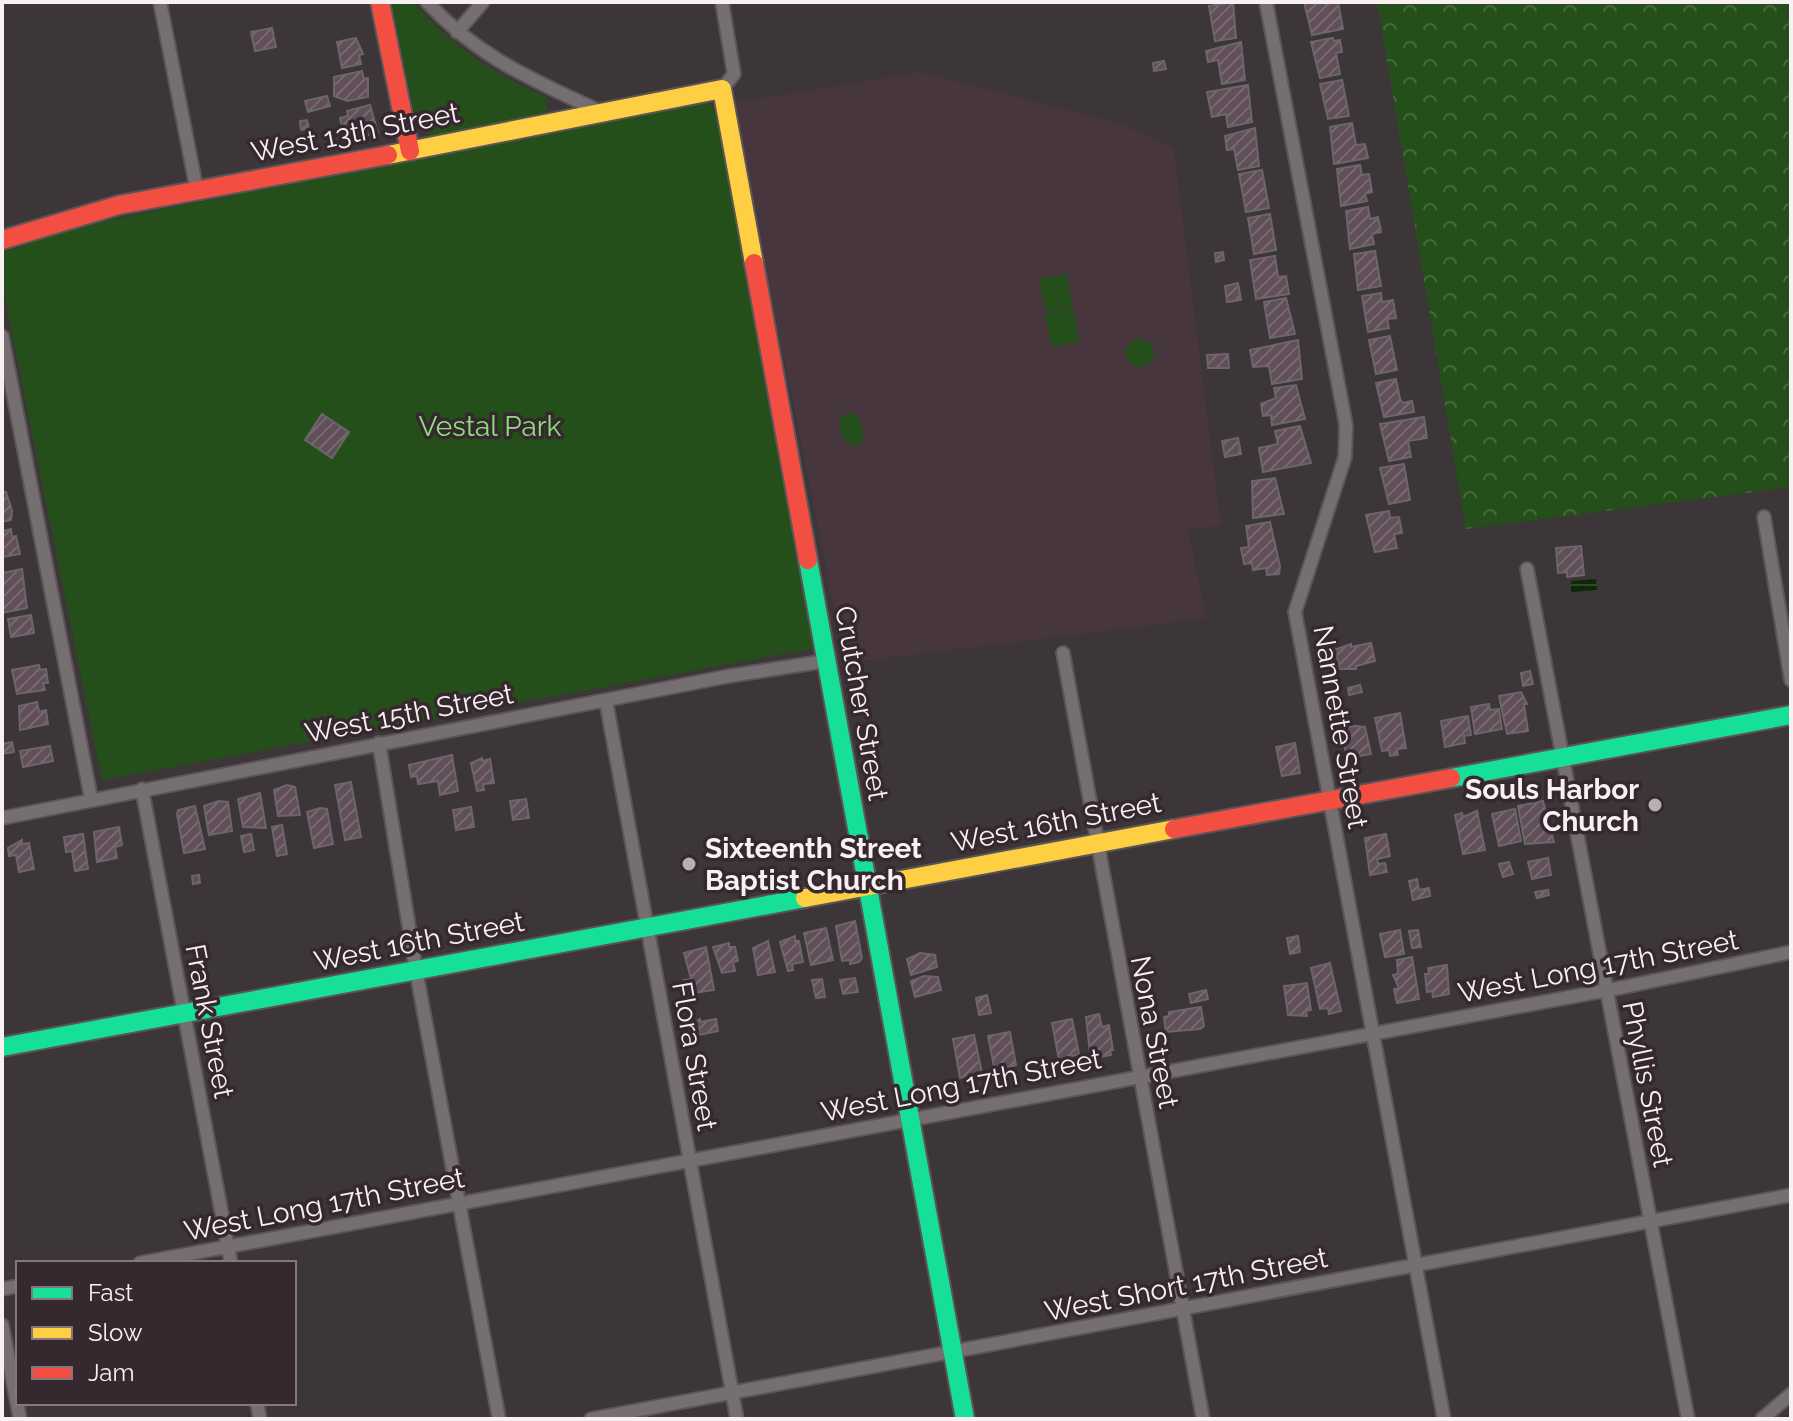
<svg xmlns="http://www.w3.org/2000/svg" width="1793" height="1421" viewBox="0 0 1793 1421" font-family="Raleway,sans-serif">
<defs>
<pattern id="forest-crowns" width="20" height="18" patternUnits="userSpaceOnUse" patternTransform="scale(2)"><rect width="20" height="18" fill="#254f1a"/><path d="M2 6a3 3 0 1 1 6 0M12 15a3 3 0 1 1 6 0" fill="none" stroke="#45693c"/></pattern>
<pattern id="water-rules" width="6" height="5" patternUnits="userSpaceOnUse" patternTransform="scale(2)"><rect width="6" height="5" fill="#0c2807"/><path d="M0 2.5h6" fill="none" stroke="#30482c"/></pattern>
<pattern id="building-hatch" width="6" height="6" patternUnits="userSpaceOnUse" patternTransform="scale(2)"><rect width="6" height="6" fill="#604e58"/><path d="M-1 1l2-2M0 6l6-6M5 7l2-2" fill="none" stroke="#786871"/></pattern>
</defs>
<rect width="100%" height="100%" fill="#3c3639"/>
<path fill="#48363f" d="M920 72 1118 123 1174 148 1221 525 1188 530 1206 618 845 663 733 103Z"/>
<path fill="#254f1a" d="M391 2H413C451 46 494 74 546 97L547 112 430 137 416 123Z
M708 100 716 112 815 648 102 780 2 284V253L74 227Z
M1067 274 1073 307 1045 312 1039 279Z
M1073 308 1079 342 1051 347 1045 314Z
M1126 353a14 14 0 1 1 28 0a14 14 0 1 1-28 0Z
M849 413 859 415 864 437 858 446 850 445 842 437 839 418Z"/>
<path fill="url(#forest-crowns)" d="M1377 2H1791V487L1466 529Z"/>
<path fill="url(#water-rules)" d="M1596 579 1597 590 1571 592V581Z"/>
<path fill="url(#building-hatch)" stroke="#6c6669" stroke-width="2" d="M1233 2 1236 38 1215 41 1209 6Z
M1304 2H1338L1343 29 1312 35Z
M272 28 276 47 255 51 251 32Z
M356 38 363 54 359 55 361 64 342 68 337 42Z
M1333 38 1334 41 1340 40 1342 52 1336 53 1340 74 1320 78 1311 42Z
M1241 42 1245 80 1222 84 1218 60 1208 62 1206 51Z
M1164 61 1166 69 1154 71 1153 63Z
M362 71 364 79 368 78V97L347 101 334 96V77Z
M1342 80 1349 116 1328 119 1320 84Z
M1248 85 1252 122 1228 127 1226 114 1212 117 1207 92Z
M327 96 330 106 308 112 305 101Z
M370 105 378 133 345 140 340 118 348 116 347 111Z
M307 120 309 129 301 130 300 121Z
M1352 123 1356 145 1365 144 1368 158 1334 164 1330 127Z
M1255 128 1259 166 1238 170 1234 149 1227 150 1225 136Z
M1360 165 1362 175 1369 174 1372 192 1365 194 1367 201 1341 206 1337 169Z
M1262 170 1269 208 1246 212 1239 174Z
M1368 207 1370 219 1378 217 1381 232 1372 234 1374 244 1350 249 1346 211Z
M1270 214 1276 250 1254 254 1248 218Z
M1375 251 1381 286 1358 290 1354 254Z
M1223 252 1224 260 1216 262 1215 253Z
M1275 256 1278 277 1286 276 1289 294 1256 299 1250 260Z
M1238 283 1241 300 1227 302 1225 286Z
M1381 293 1382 302 1393 300 1396 318 1387 319 1389 328 1368 332 1362 296Z
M1286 298 1295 334 1270 338 1264 302Z
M1390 336 1397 370 1376 374 1369 340Z
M1298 340 1302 379 1272 384 1269 366 1253 367 1250 350Z
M1228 354 1229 368H1208L1207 355Z
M1396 379 1400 399 1403 403 1412 401 1414 412 1384 417 1376 383Z
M1296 385 1305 419 1272 425 1271 415 1263 416 1261 404 1276 398 1274 388Z
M322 414 349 432 332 458 305 440Z
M1424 417 1427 438 1408 441 1411 457 1389 461 1380 424Z
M1300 426 1311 463 1263 472 1259 448 1278 444 1275 431Z
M1238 438 1241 454 1225 457 1222 441Z
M1404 464 1410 500 1389 504 1380 468Z
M1275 478 1284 514 1253 518 1252 481Z
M2 492H6L12 511 11 520 2 522Z
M1389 511 1390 518 1399 517 1402 533 1394 534 1397 548 1375 552 1366 515Z
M1270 522 1280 566 1279 574 1267 575 1266 568 1253 570 1252 563 1244 564 1241 548 1249 547 1246 526Z
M11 529 12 537 16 536 20 554 2 557V531Z
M1581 546 1584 575 1567 577V572L1558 573 1556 548Z
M22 569 27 608 2 613V573Z
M31 615 34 633 11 637 8 619Z
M1371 643 1375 661 1356 666V669H1338L1339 663 1334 650 1351 644V647Z
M39 665 40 670 46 669 48 683H43L45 690 17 694 12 670Z
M1530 671 1533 684 1523 686 1521 673Z
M1360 685 1362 692 1349 695 1348 688Z
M1521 692 1527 704H1524L1528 731 1507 734 1499 696Z
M37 702 39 712 46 710 48 724 20 730 19 706Z
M1489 704 1490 710 1499 709 1502 729 1475 734 1471 707Z
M1400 713 1406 748 1397 749 1398 755 1390 756 1389 750 1382 751 1375 718Z
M1468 716 1471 735 1464 736 1465 743 1445 747 1441 721Z
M1355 726 1365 727 1371 754 1348 758 1339 729Z
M12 742 14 752 2 754V744Z
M1295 743 1300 773 1282 776 1276 747Z
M50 746 53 761 23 767 20 751Z
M452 755 458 791 440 795 438 781 418 784 417 776 411 777 409 765Z
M482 758V761L490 759 494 783 483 784 484 790 477 791 471 763Z
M351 782 361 837 345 840 335 785Z
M287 785 295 787 300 815 278 816 274 790Z
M260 793 266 828 243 827 238 799Z
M526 799 529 818 513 820 510 801Z
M219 801 228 802 232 831 209 835 204 806Z
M1543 801 1554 842 1525 844 1518 806Z
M195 806 205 849 184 853 177 814 178 810Z
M471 807 474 827 456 830 453 810Z
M320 808 327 809 333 844 314 848 307 812Z
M1515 809 1521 841 1499 846 1492 814Z
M1477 811 1485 850 1463 854 1455 815 1462 813 1463 817Z
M282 825 287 854 277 856 272 827Z
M119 827 122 845 115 847 117 858 97 862 94 832Z
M83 834 88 869 75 871 72 851 66 852 64 837Z
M251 834 254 850 244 852 241 836Z
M1386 834 1390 856 1377 859 1378 864 1385 863 1387 872 1370 875 1365 838Z
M22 840V844L29 843 34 869 19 872 16 855 9 856 8 848Z
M1548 858 1551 875 1532 879 1528 862Z
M1509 862 1513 874 1503 877 1499 864Z
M199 875 200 883 193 884 192 876Z
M1417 879 1419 890 1429 888 1430 896 1413 900 1409 881Z
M1548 890 1549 895 1537 898 1535 892Z
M855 921 862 958 859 962 850 964V960L842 961 836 926Z
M826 928 833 960 811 965 804 933Z
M1400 930 1404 954 1385 957 1380 934Z
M1418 930 1421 947 1412 948 1409 931Z
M795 936V941H799L803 962 792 964 793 970 788 971 780 942Z
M1298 936 1300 952 1290 954 1287 938Z
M768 941 775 972 758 975 753 948Z
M729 943V947H735L738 961 733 962 735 971 722 973 713 947Z
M706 947 714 990 687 994 684 980 691 979 684 953Z
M920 953 935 955 937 967 911 975 907 959Z
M1412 957 1419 999 1397 1003 1394 989 1399 988 1393 975 1398 974 1397 960Z
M1330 963 1341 1011 1329 1014 1328 1008 1320 1009 1311 968Z
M1447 965 1449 994 1433 997 1432 991 1427 992 1425 974H1429L1428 968Z
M924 976 938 977 941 990 915 997 911 981Z
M855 978 858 992 843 994 840 980Z
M822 979 825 997 816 998 812 980Z
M1307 983 1311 1010 1306 1011 1307 1016 1288 1015 1284 986Z
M1206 990 1208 999 1191 1003 1189 994Z
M987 995 991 1013 979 1015 976 998Z
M1201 1007 1204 1026 1200 1029 1166 1032 1164 1017 1169 1016V1012Z
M1099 1014 1102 1027 1109 1025 1113 1050H1110L1111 1055 1094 1058 1093 1053H1090L1086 1017Z
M700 1019V1022L716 1019 718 1031 694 1036 692 1024Z
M1072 1019 1079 1054 1059 1060 1052 1023Z
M1010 1032 1016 1065 995 1072 988 1036Z
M974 1035 982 1073 960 1078 953 1039Z"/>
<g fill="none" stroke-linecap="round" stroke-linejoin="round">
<defs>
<path id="street" d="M160 2 197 191
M427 2C478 57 531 79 597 110
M1266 2 1346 425 1345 457 1295 612 1444 1419
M457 32 483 2
M722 89 734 74 722 2
M2 336 91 798
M1764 517 1791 680
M1527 569 1688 1419
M1063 653 1203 1419
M606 701 737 1419
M379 743 416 970 499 1419
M142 789 231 1263
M2 818 729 676 826 661
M140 1263 1624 987 1791 952
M2 1289 18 1286
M2 1325 20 1419
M257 1403 260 1419
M591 1419 1791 1195
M1762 1419 1791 1394"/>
<path id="fast" d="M808 560 965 1419
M1451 778 1791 715
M2 1047 805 898"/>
<path id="slow" d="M388 155 722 89 754 263
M805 898 1174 829"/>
<path id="jam" d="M380 2 410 151
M2 240 119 205 388 155
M754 263 808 560
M1174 829 1451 778"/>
</defs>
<use href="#street" stroke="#5b5557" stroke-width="16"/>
<use href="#fast" stroke="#5b5557" stroke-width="22"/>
<use href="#slow" stroke="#5b5557" stroke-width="22"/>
<use href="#jam" stroke="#5b5557" stroke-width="22"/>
<use href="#street" stroke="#756f72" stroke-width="12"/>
<use href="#fast" stroke="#16e098" stroke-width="18"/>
<use href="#slow" stroke="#ffcf43" stroke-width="18"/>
<use href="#jam" stroke="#f24e42" stroke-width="18"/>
</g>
<g fill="#b7afb3" stroke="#36282f" stroke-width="3">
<circle cx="1655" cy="805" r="8"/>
<circle cx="689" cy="864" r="8"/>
</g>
<g text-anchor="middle" stroke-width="7" stroke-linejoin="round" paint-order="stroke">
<g font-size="28" fill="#f9f0f4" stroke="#36282f">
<text transform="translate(355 132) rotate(-11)" y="10">West 13th Street</text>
<text transform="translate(862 703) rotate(80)" y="10">Crutcher Street</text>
<text transform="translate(409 713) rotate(-11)" y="10">West 15th Street</text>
<text transform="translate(1341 727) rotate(80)" y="10">Nannette Street</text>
<text transform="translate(1056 822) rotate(-11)" y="10">West 16th Street</text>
<text transform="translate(419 941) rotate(-11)" y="10">West 16th Street</text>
<text transform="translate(1598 966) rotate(-11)" y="10">West Long 17th Street</text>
<text transform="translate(210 1021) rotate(79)" y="10">Frank Street</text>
<text transform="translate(1155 1032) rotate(79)" y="10">Nona Street</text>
<text transform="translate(695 1056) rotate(80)" y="10">Flora Street</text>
<text transform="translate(1648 1084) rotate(79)" y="10">Phyllis Street</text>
<text transform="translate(961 1085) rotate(-11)" y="10">West Long 17th Street</text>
<text transform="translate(324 1204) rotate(-11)" y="10">West Long 17th Street</text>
<text transform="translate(1186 1284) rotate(-11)" y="10">West Short 17th Street</text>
</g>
<g font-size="28" fill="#8ddf7d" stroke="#36282f">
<text x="490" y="436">Vestal Park</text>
</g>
<g font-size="28" font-weight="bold" fill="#f9f0f4" stroke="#36282f" text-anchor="end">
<text x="1639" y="799">Souls Harbor<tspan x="1639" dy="32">Church</tspan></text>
<text x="705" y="858" text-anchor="start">Sixteenth Street<tspan x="705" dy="32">Baptist Church</tspan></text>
</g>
</g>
<rect width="1793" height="1421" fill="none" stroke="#f9f0f4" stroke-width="8"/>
<rect x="16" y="1261" width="280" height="144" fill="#36282f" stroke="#84787e" stroke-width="2"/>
<rect x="32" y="1287" width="40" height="12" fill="#16e098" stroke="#84787e" stroke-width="2"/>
<text x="88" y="1301" font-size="24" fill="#f9f0f4">Fast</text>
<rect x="32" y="1327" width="40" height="12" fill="#ffcf43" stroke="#84787e" stroke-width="2"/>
<text x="88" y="1341" font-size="24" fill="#f9f0f4">Slow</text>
<rect x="32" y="1367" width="40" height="12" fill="#f24e42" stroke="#84787e" stroke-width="2"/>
<text x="88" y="1381" font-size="24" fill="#f9f0f4">Jam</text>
</svg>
